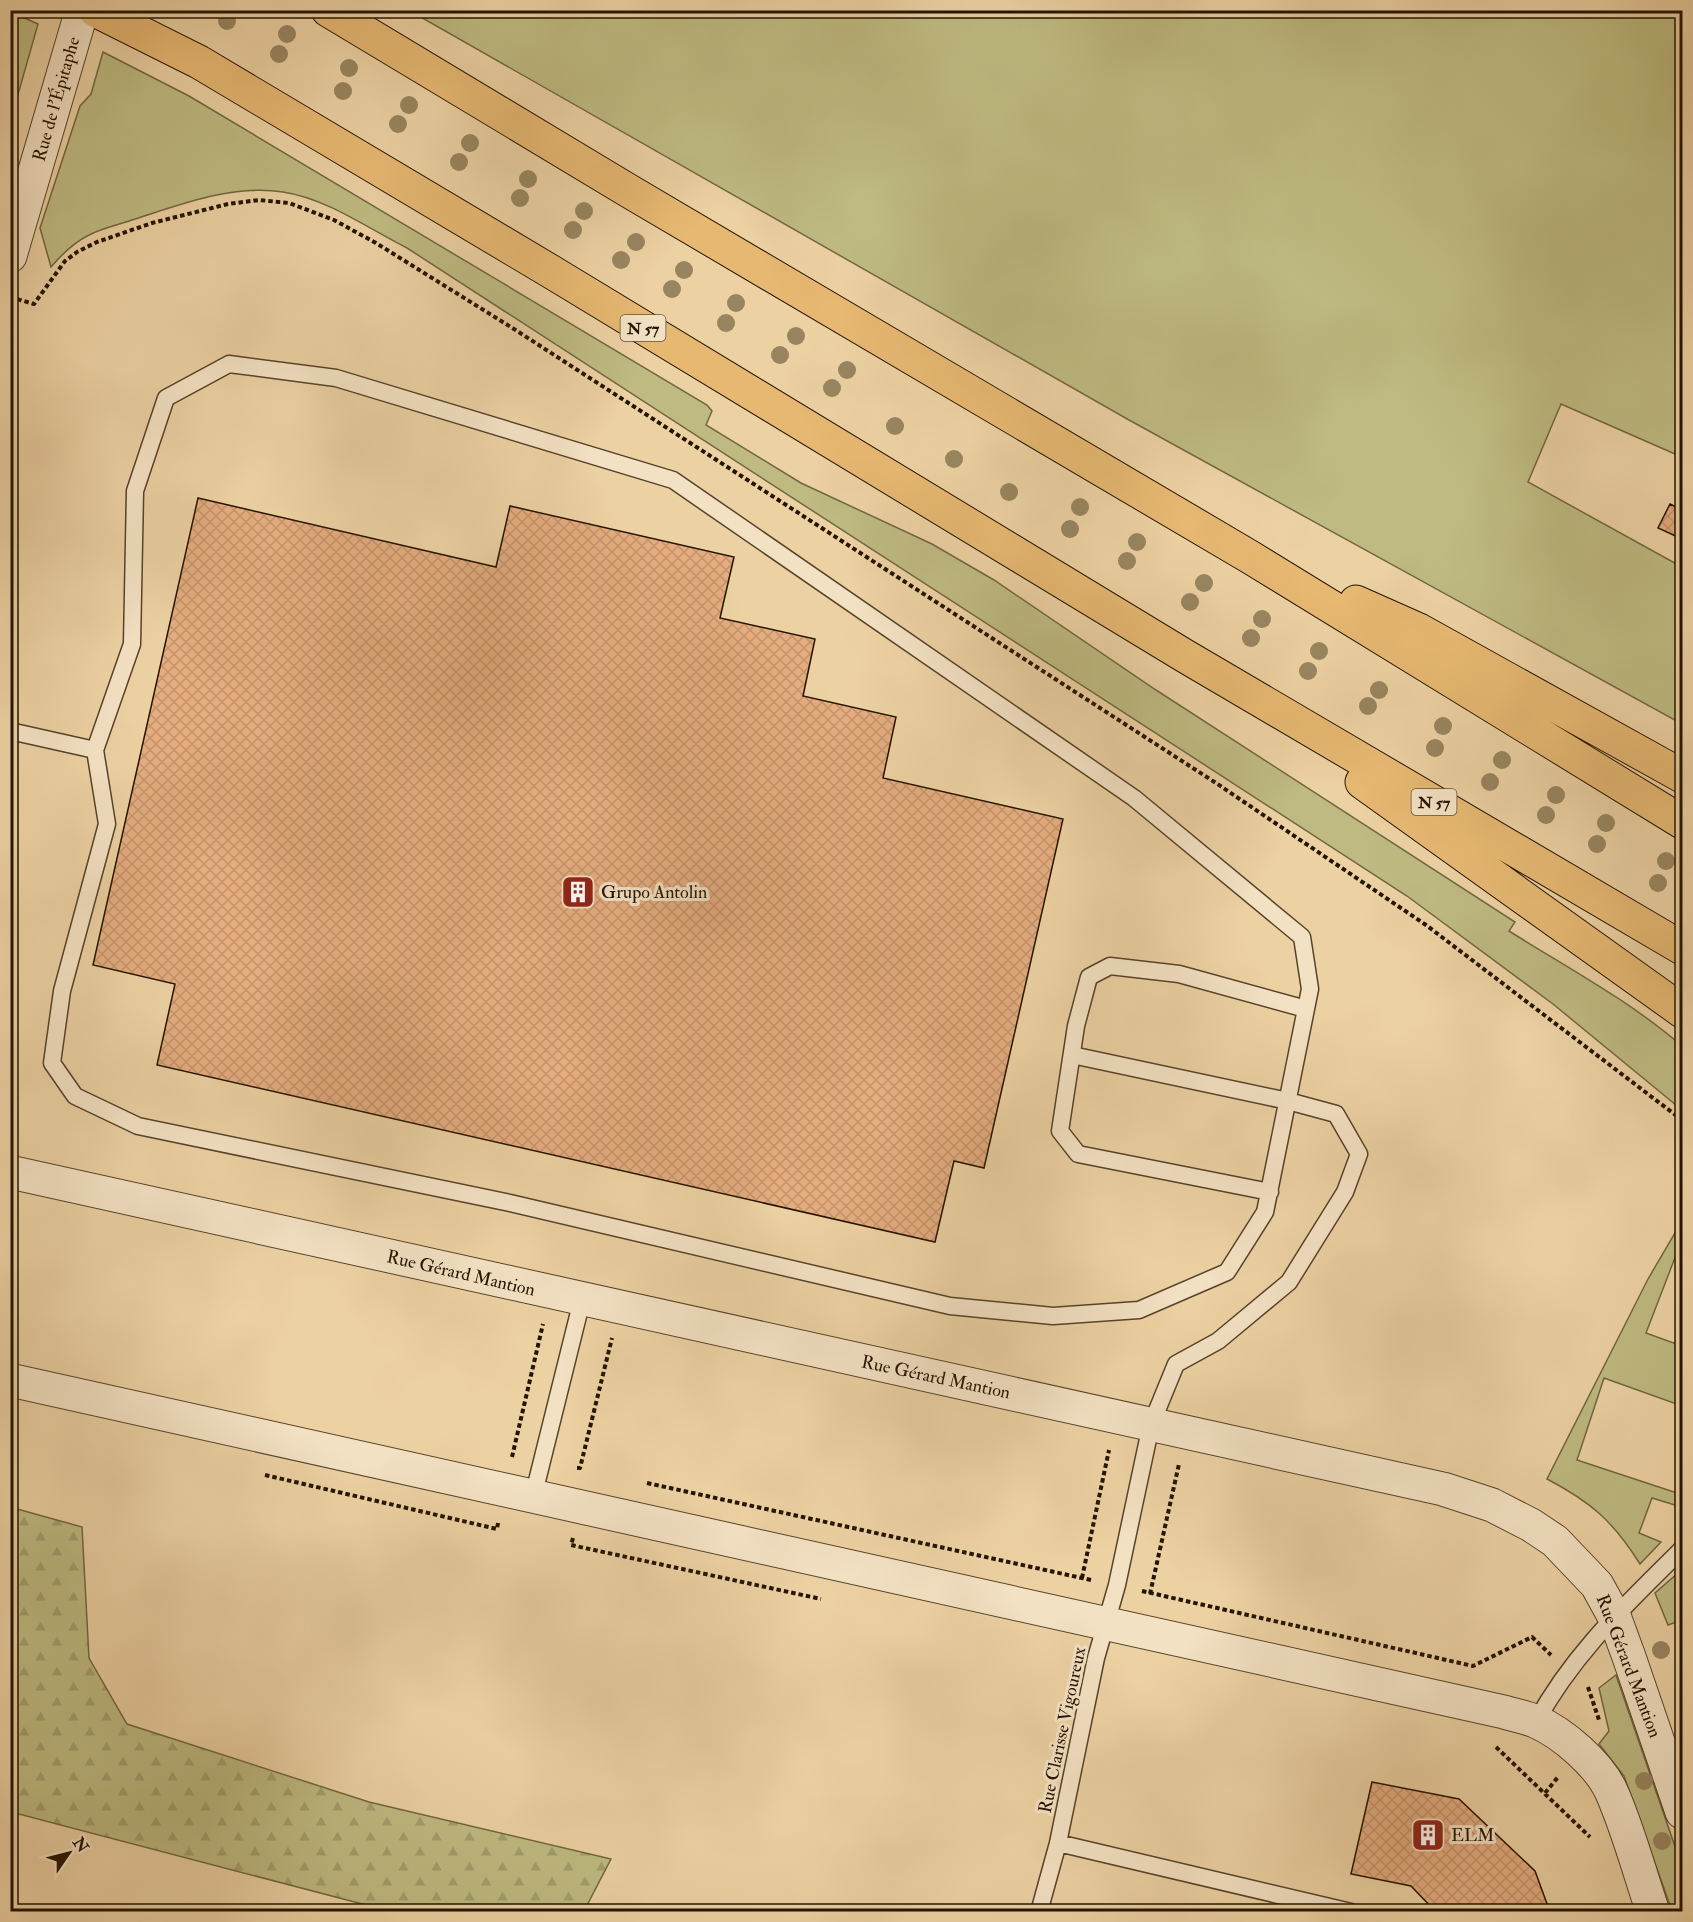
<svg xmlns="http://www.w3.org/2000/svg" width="1693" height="1922" viewBox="0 0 1693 1922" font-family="'IM FELL Double Pica',serif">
<defs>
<pattern id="forest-firs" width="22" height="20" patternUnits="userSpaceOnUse" patternTransform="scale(1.5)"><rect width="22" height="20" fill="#beba81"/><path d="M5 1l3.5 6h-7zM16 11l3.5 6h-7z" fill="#a39f6e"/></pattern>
<pattern id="building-cross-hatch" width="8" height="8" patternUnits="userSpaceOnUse" patternTransform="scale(1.5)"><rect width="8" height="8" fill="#e4ac7f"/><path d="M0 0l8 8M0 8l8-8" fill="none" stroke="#c3936c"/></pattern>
</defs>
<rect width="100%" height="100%" fill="#ecd1a3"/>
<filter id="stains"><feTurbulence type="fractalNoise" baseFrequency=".00333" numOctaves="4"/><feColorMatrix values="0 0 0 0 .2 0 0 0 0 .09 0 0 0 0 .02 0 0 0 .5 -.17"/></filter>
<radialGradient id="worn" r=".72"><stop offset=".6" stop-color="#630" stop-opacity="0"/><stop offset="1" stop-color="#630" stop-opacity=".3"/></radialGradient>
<path fill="#beba81" stroke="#726740" stroke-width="1.5" d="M410 11H1682V457L1561 404 1528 482 1682 567V724L1129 420Z
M11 12 38 24 11 119Z
M103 52 189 96 707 405 712 411 706 425 801 483 932 544 994 580 1156 690 1515 922 1509 931C1568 968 1630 1001 1682 1046V1110L1553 1004 1407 896 407 248C367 228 328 199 283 192 232 184 179 205 132 220 118 225 102 228 89 235 73 243 62 254 51 267L40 228 80 106 91 94Z
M1682 1221V1257L1676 1255 1646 1333 1682 1346V1406L1604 1378 1577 1460 1677 1493 1682 1478V1506H1678L1652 1498 1639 1533 1661 1542 1640 1564C1613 1521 1591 1502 1547 1479L1648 1279Z
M1678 1573 1682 1581V1620L1668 1625 1655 1593Z
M1616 1675 1682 1867V1911H1672L1624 1776 1599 1744 1609 1731 1599 1688Z"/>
<path fill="url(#forest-firs)" stroke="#726740" stroke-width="1.5" d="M10 1507 82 1527 89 1658 127 1724 369 1802 611 1859 584 1911H389L11 1812Z"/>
<path fill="url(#building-cross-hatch)" stroke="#251400" stroke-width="1.5" d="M198 498 496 567 510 506 734 557 720 618 815 639 803 696 896 717 883 778 1063 819 984 1168 954 1161 935 1242 157 1065 175 984 93 965Z
M1670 504 1682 510V539L1658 528Z
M1372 1782 1459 1799 1535 1871 1550 1912H1436L1411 1886 1351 1874Z"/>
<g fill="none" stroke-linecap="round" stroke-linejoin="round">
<defs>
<path id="lane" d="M229 364 336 378 673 480 1134 798 1302 937 1310 989 1265 1212 1227 1272 1139 1310 1053 1316 950 1306 510 1203 138 1126 75 1096 52 1063 62 991 107 824 95 750 132 644 135 491 166 398Z
M10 731 95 750
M1270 1192 1078 1154 1060 1131 1076 1026 1089 977 1110 966 1179 974 1306 1009
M533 1497 582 1300
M1536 1722C1574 1652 1627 1604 1682 1549
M1058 1843 1351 1912
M1039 1912 1058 1843 1096 1658 1117 1585 1151 1425 1176 1364 1218 1341 1289 1282 1345 1192 1359 1154 1336 1114 1288 1101 1072 1055"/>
<path id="street" d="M10 256 82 10
M10 1172 1443 1489 1492 1505 1531 1525 1555 1541 1597 1585 1614 1616 1629 1657 1682 1812
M10 1380 1504 1712C1514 1715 1525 1717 1535 1721 1563 1733 1600 1765 1612 1793 1628 1829 1640 1874 1653 1912"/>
<path id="highway" d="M95 10 199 62 550 271 1185 656 1682 948
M328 10 629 191 1250 557 1682 822
M1356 602 1419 630 1682 776
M1362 782 1682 1011"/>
</defs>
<use href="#lane" stroke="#574329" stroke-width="19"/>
<use href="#street" stroke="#574329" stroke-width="35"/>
<use href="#highway" stroke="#251400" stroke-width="35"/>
<path stroke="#251400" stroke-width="4" stroke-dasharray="4.5 3" stroke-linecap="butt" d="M10 297 34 304 65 261 77 252 97 242 152 223 228 204 259 200 289 203 334 220 376 243 514 329 1216 783 1426 925 1682 1120
M512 1457 543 1324
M577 1468H580L612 1338
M265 1475 497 1529 498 1523
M647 1483 1091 1580
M573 1538 571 1545 821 1599
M1082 1578 1109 1450
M1142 1591 1473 1666 1532 1637 1551 1655
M1150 1594 1179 1464
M1588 1687 1599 1720
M1496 1747 1590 1837
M1545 1793 1558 1777"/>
<use href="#lane" stroke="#f3e1c3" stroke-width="16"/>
<use href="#street" stroke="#f3e1c3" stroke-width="33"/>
<use href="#highway" stroke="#e6b872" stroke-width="33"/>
</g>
<g fill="#98855f">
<circle cx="227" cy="21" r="9"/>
<circle cx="287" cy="34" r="9"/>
<circle cx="279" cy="54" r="9"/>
<circle cx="349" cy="68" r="9"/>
<circle cx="343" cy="91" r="9"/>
<circle cx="409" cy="105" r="9"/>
<circle cx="398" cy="124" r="9"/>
<circle cx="470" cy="143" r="9"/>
<circle cx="459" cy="162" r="9"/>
<circle cx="528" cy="179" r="9"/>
<circle cx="520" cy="198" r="9"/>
<circle cx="584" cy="211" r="9"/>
<circle cx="573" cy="230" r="9"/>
<circle cx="636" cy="242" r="9"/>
<circle cx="621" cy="260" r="9"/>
<circle cx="684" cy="270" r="9"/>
<circle cx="672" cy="289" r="9"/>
<circle cx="736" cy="303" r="9"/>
<circle cx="726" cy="323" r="9"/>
<circle cx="796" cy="336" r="9"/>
<circle cx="780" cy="355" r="9"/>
<circle cx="847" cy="370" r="9"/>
<circle cx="832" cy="388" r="9"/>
<circle cx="895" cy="426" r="9"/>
<circle cx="954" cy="459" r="9"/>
<circle cx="1009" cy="492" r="9"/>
<circle cx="1080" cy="507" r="9"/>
<circle cx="1070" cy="529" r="9"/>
<circle cx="1137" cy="542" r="9"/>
<circle cx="1127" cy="561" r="9"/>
<circle cx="1204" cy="583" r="9"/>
<circle cx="1190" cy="602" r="9"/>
<circle cx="1262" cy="619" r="9"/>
<circle cx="1251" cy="638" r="9"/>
<circle cx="1319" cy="651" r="9"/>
<circle cx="1308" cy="671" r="9"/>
<circle cx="1379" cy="690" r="9"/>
<circle cx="1368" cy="706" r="9"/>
<circle cx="1443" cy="726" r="9"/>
<circle cx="1435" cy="748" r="9"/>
<circle cx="1502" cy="760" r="9"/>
<circle cx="1490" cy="782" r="9"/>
<circle cx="1556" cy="795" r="9"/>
<circle cx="1546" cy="815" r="9"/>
<circle cx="1606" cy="823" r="9"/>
<circle cx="1597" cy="844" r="9"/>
<circle cx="1666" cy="861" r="9"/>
<circle cx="1658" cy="883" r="9"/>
<circle cx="1661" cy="1650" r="9"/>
<circle cx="1644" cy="1781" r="9"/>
<circle cx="1662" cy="1841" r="9"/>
</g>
<defs>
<symbol id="building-square" viewBox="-11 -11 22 22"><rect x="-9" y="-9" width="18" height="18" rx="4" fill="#8f2418" stroke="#f3e1c3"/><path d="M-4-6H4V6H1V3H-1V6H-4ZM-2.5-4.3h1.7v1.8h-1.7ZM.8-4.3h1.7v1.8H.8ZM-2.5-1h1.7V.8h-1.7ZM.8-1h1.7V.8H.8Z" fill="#fff"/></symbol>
</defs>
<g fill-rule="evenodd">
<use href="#building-square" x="559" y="873" width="38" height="38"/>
<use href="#building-square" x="1409" y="1816" width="38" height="38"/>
</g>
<g text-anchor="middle" stroke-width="6" stroke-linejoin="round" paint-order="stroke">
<g fill="#f3e1c3" stroke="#63523a" stroke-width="1.5">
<rect x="620.5" y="315" width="45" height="26" rx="4.5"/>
<rect x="1411.5" y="789" width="45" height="26" rx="4.5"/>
</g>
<g font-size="16" font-weight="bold" fill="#251400">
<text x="643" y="334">N 57</text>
<text x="1434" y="808">N 57</text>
</g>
<g font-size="18" fill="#251400" stroke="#f3e1c3">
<text transform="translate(56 99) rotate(-74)" y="6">Rue de l'Épitaphe</text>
<text transform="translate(461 1273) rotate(13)" y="6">Rue Gérard Mantion</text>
<text transform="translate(936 1377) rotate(12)" y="6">Rue Gérard Mantion</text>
<text transform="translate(1629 1666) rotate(69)" y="6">Rue Gérard Mantion</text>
<text transform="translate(1062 1730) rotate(-78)" y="6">Rue Clarisse Vigoureux</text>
</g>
<g font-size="18" fill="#251400" stroke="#f3e1c3" text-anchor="start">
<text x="601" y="898">Grupo Antolin</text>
<text x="1451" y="1841">ELM</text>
</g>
</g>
<rect width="1693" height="1922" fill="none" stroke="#ecd1a3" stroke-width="36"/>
<rect x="12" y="12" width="1669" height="1898" fill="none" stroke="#251400" stroke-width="3"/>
<rect x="18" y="18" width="1657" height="1886" fill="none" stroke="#251400" stroke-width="1.5"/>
<g transform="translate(69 1853) rotate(55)" stroke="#f3e1c3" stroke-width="4.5" paint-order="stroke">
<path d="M0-4.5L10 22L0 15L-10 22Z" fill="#251400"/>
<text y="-9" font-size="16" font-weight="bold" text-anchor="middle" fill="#251400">N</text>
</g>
<rect width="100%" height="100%" filter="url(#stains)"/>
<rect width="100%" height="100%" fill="url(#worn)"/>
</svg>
